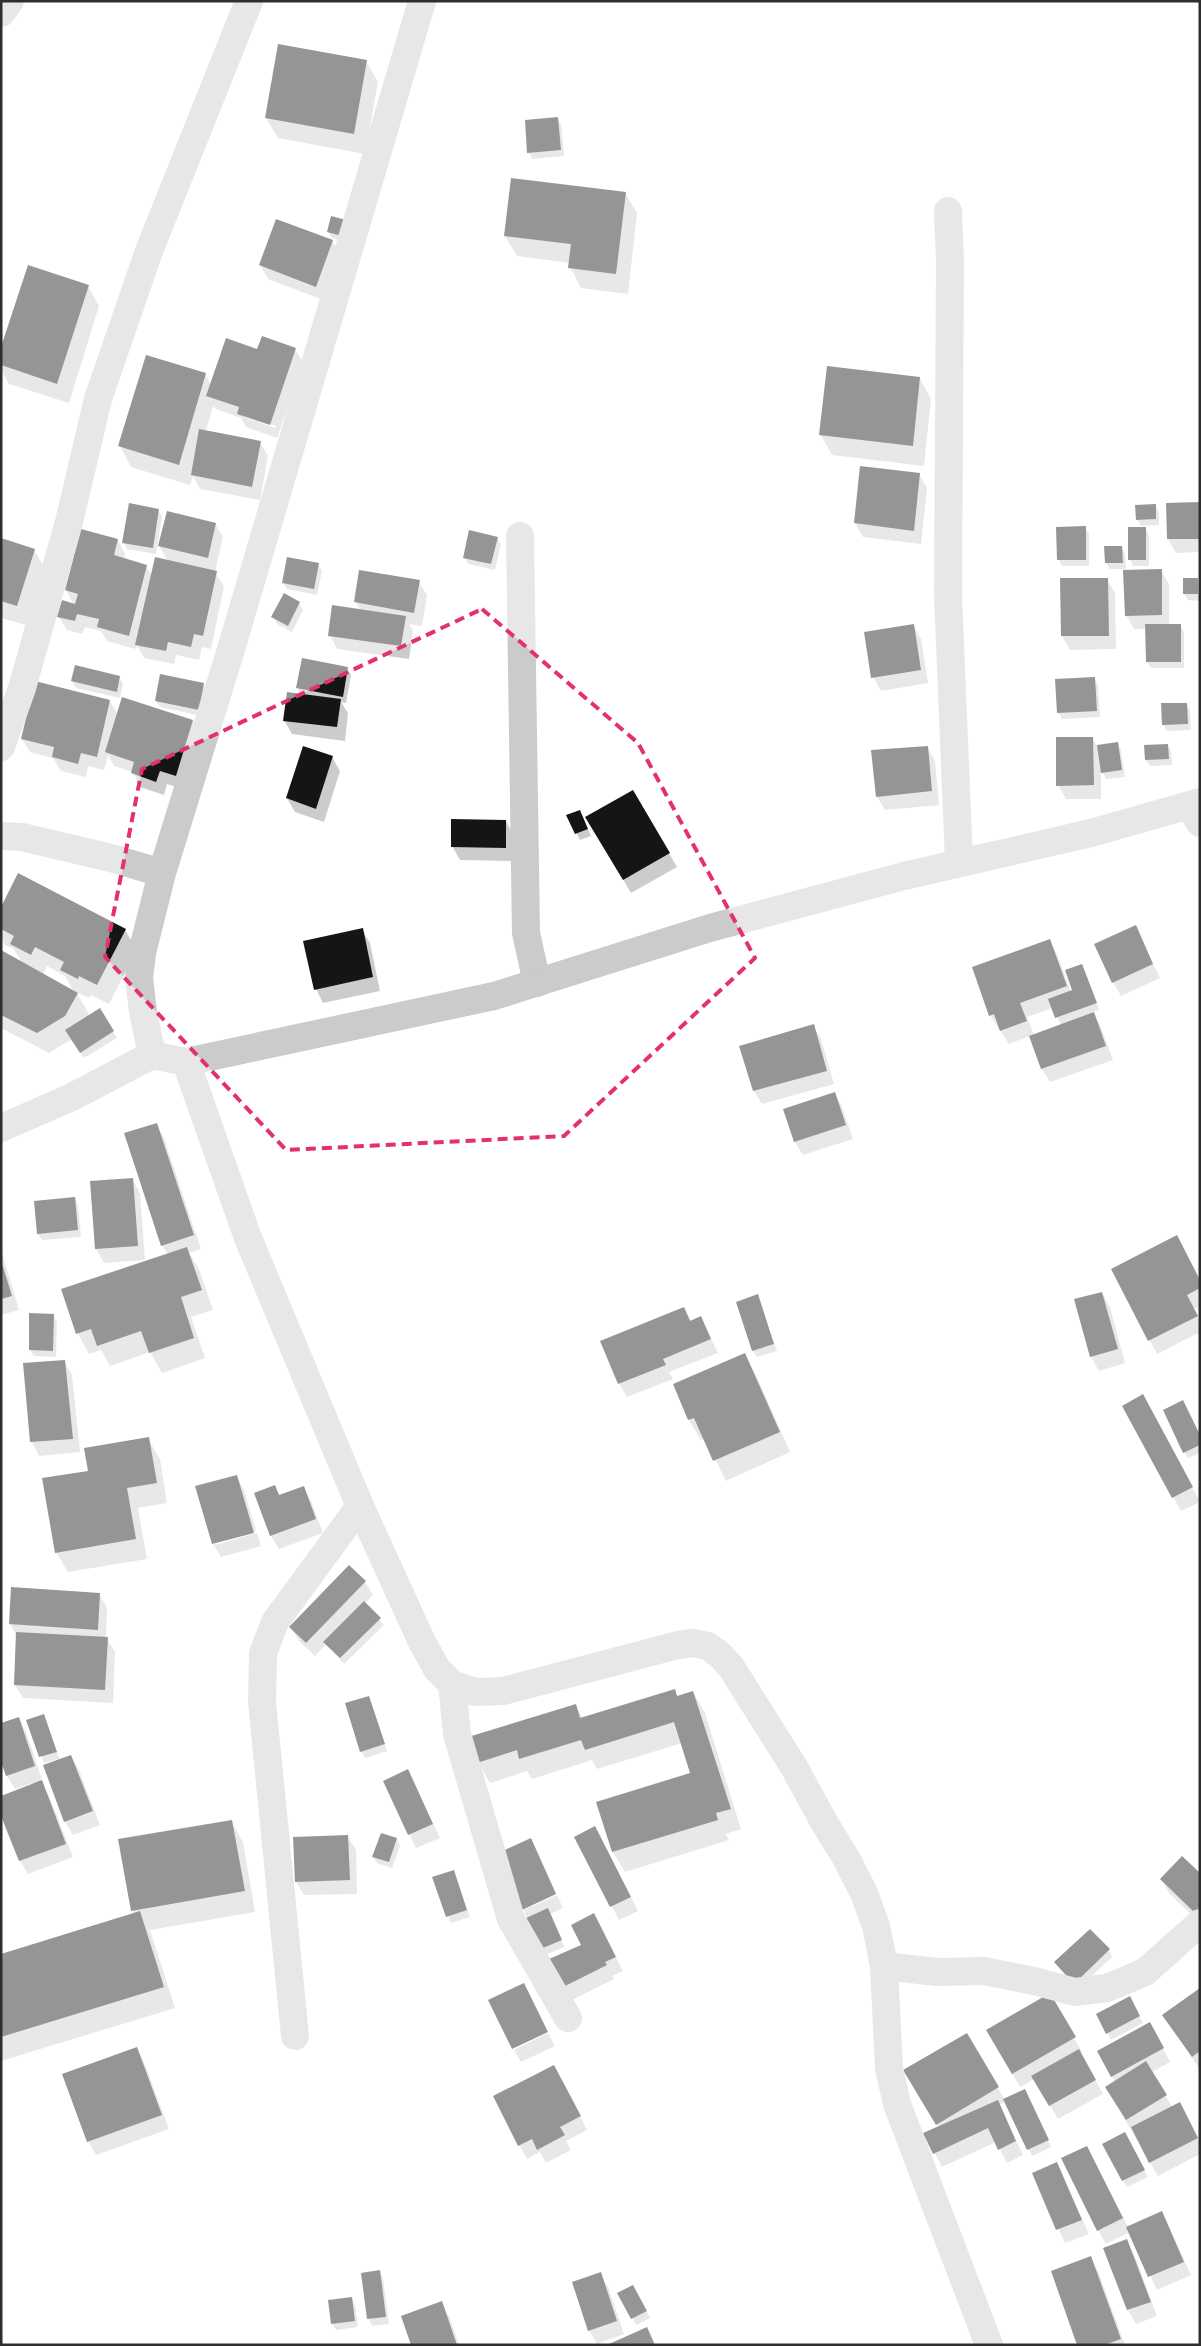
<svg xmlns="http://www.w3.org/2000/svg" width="1201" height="2346" viewBox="0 0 1201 2346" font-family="Barlow,sans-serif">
<rect width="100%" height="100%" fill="#fff"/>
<path fill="#0003" fill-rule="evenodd" d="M366 61 378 82 365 154 278 138 266 118Z
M557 118 561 125 564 156 532 159 529 152Z
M625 193 637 213 628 294 581 288 570 267V263L517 256 505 236Z
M353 228 350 242 332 238 328 231Z
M332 241 340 255 323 300 268 279 260 265Z
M88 286 99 306 69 403 9 384 1 370V352Z
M295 349 303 363 277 438 246 427 241 418 216 409 213 406 206 431 260 442 268 456 260 500 200 489 193 476 190 485 131 467 120 446 205 374 211 385ZM244 415 276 426 275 428 244 417Z
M920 379 931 399 924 466 832 455 820 434Z
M861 467 919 474 927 488 921 544 863 537 855 523Z
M1200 504V552L1176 553 1168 539Z
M1155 506 1159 512V525L1141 526 1137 519Z
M158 510 162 516 156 554 127 549 124 542Z
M215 524 223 537 215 572 224 586 211 649 202 647 199 660 176 655 174 664 144 658 137 645 136 649 107 641 101 631 85 627 82 634 67 630 59 617 74 605 66 590 118 540 125 554 124 560 146 566 152 576 168 561 159 546Z
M1085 528 1089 534V566H1062L1059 560Z
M1145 528 1149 535V566H1133L1130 559Z
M497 538 501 544 495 570 468 564 465 557Z
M1 540 34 550 46 570 29 626 2 618 1 621Z
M1122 547 1125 554 1126 571H1161L1169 584V625H1180L1184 632V668H1151L1147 662V629H1134L1126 615 1124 569H1110L1106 563Z
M318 565 322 571 317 595 287 589 283 583Z
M1061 579H1107L1115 593 1116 649 1070 650 1062 636Z
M1197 579 1200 583V601L1188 600 1184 594Z
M419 582 427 595 422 626 409 624 413 631 409 659 337 649 330 635 361 611 356 602Z
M284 595 299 603 303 610 292 632 277 624 273 617Z
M913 625 921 639 928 683 881 691 873 677Z
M347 668 351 675 346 703 341 702 348 713 345 741 292 734 284 720 301 695 297 688Z
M119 677 123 684 120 698 76 688 72 681Z
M1094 679 1098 685 1100 717 1062 719 1058 712Z
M203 684 207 691 202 716 160 707 156 701Z
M123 699 193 721 201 735 183 789 167 784 164 795 140 787 133 772 114 766 108 755 104 770 88 766 86 777 61 771 53 758 30 752 22 739 110 701 118 715Z
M1186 704 1190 711 1191 730 1167 731 1163 724Z
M1092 738 1097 746 1118 743 1121 750 1125 777 1106 779 1101 769V799H1066L1058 785Z
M1167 745 1171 751 1172 765 1150 766 1146 760Z
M927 747 935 761 939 805 885 810 877 797Z
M332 757 340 771 324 822 295 812 287 798Z
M633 791 677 867 631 893 587 818Z
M568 816 583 818 591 836 580 840Z
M506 821 513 835V861L460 860 452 846Z
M1 910 125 930 137 950 109 1004 91 995 89 998 76 992 89 1014 87 1018 100 1010 117 1038 84 1058 72 1039 49 1053 1 1028V951L22 963 14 949 5 945 1 938ZM47 966 65 976 74 992 43 974Z
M1135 927 1160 978 1121 996 1113 982Z
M362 930 370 943 380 991 323 1003 316 989Z
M1049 940 1057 954 1071 992 1074 991 1085 972 1099 1010 1092 1012 1101 1027 1113 1060 1050 1082 1042 1069 1030 1036 1009 1044 990 1015ZM1053 1008 1061 1025 1034 1035 1027 1017Z
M813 1026 821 1039 834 1084 762 1104 754 1091 741 1046Z
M834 1093 842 1107 853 1139 803 1155 795 1142 784 1110Z
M156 1124 164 1138 201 1249 189 1253 199 1269 213 1310 191 1317 205 1358 162 1373 150 1352 110 1366 101 1350 89 1354 78 1334 63 1290 168 1255 162 1245Z
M132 1179 140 1193 145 1260 104 1263 96 1249Z
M75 1198 78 1205 81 1237 42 1240 38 1234 35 1202Z
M1 1249 19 1310 1 1315Z
M1112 1269 1200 1280V1306L1193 1309 1200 1321V1332L1157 1354Z
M1102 1293 1110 1307 1125 1363 1099 1371 1091 1357 1075 1300Z
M757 1296 777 1351 757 1357 753 1351Z
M684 1308 692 1322 701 1318 718 1353 669 1372 673 1379 627 1397 619 1383Z
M53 1315 57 1322 56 1357 34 1356 30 1350Z
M745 1355 756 1375 790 1452 726 1481 705 1438 701 1440 689 1420 674 1385Z
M64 1361 72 1375 80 1452 39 1456 32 1442 24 1364Z
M1124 1406 1150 1410 1200 1502 1181 1511Z
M1200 1436V1453L1188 1458 1184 1452Z
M148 1439 160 1459 167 1503 138 1508 147 1559 68 1572 56 1552 89 1472Z
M236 1476 244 1490 256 1531 215 1542V1545L257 1533 261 1546 221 1557 213 1544Z
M275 1487 280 1496 303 1488 311 1501 323 1533 279 1549 271 1536 256 1494Z
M365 1582 373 1595 365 1603 384 1625 344 1664 326 1644 315 1656 299 1641 291 1627Z
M99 1594 107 1608 106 1638 115 1652 113 1703 23 1698 15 1685 17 1636 10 1624Z
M674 1690 678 1697 693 1692 705 1713 741 1829 726 1834 729 1840 625 1872 613 1852 598 1803 691 1774 682 1743 597 1769 592 1760 532 1779 527 1771 490 1783 478 1762 575 1705 583 1718Z
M369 1697 387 1751 365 1758 361 1751Z
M43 1716 60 1760 71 1756 79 1770 100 1825 73 1835 65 1822 45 1766 58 1761 57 1759 44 1763 27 1721Z
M18 1718 26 1732 42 1779 40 1780 49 1796 73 1857 28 1874 20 1861 1 1812 33 1785 32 1783 15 1789 7 1776Z
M384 1781 415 1785 440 1838 416 1848Z
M231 1821 243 1842 255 1912 150 1930 175 2008 1 2061V1955L134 1915 119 1840Z
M595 1827 638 1911 619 1920 576 1837Z
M348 1837 356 1850 357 1894 304 1895 296 1882Z
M397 1839 400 1846 392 1868 377 1863 373 1856Z
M530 1839 556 1893 522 1908Z
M453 1872 470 1917 451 1923 434 1878Z
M1200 1875V1923L1169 1893 1161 1879Z
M557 1895 563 1908 550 1914 564 1947 543 1956 524 1910Z
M594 1915 623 1971 612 1976 614 1979 572 2000 564 1986Z
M1109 1950 1112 1957 1078 1989 1055 1963Z
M1200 1990V2070L1164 2015Z
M1050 1995 1082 2052 1080 2053 1103 2094 1058 2119 1034 2079 1020 2087 988 2030Z
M1133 2004 1143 2023 1111 2040 1098 2014Z
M548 2033 555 2046 521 2062 514 2050Z
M966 2035 1005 2100 1028 2097 1051 2147 1032 2156 1006 2101 999 2105 1023 2155 1007 2163 996 2142 942 2167 925 2134 939 2127 905 2070Z
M1157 2037 1170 2062 1152 2072 1172 2107 1187 2118 1200 2142V2154L1158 2176 1114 2101 1115 2082 1098 2051Z
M137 2048 144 2062 169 2129 96 2155 88 2141Z
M562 2080 587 2130 566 2141 571 2150 546 2163 540 2152 527 2159 494 2097Z
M1125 2134 1148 2177 1127 2187 1104 2145Z
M1087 2147 1128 2227 1162 2212 1191 2275 1157 2290 1130 2232 1106 2244 1098 2230Z
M1057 2164 1089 2234 1065 2243 1033 2174Z
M1126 2241 1134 2254 1157 2316 1136 2324 1128 2310 1105 2249Z
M1090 2258 1098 2271 1125 2345H1079Z
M379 2272 383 2278 389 2324 372 2326 369 2319 363 2274Z
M600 2274 608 2287 624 2334 597 2344 589 2330Z
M637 2293 650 2318 636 2325 619 2294Z
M352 2299 355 2305 358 2327 336 2330 332 2323Z
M441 2303 449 2316 459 2345H412Z"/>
<path fill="#151515" d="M278 44 367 60 354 134 265 118Z
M558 117 561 150 527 153 525 120Z
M511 178 626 192 616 274 568 268 571 244 504 236Z
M331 216 350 221 346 237 327 232Z
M276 219 333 240 316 287 259 265Z
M28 265 89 285 57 384 1 365V347Z
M262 336 296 348 270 425 237 414 239 407 206 396 226 338 257 349Z
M146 355 206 373 179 465 118 446Z
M827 366 920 377 913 446 819 435Z
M199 429 261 441 252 487 191 475Z
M860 466 920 473 914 531 854 523Z
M1200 502V539H1167L1166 503Z
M129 503 159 509 153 548 122 543Z
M1156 504V519L1136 520 1135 505Z
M167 511 216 523 208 558 158 546Z
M1086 526V560H1057L1056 527Z
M1128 527H1146V560H1128Z
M81 529 118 539 114 555 147 565 129 636 97 627 99 619 77 614 75 621 57 617 62 600 75 604 78 594 65 590Z
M469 530 498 537 491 564 463 558Z
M1 538 35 549 17 606 1 601Z
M1104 546H1122L1123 563H1105Z
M155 557 217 571 203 636 194 634 191 647 168 642 166 651 135 645Z
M287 557 319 563 314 589 282 583Z
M1162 569V615L1125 616 1123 570Z
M359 570 420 580 414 613 354 602Z
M1060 578H1108L1109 636H1061Z
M1183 578H1198V594H1183Z
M284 593 300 602 288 626 271 617Z
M332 605 406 616 401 646 328 636Z
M914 624 921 670 871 678 864 632Z
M1145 624H1181V662H1146Z
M302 658 348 667 343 697 296 688Z
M75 665 120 676 117 692 71 681Z
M160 674 204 683 199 710 155 701Z
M1095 677 1097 711 1057 713 1055 679Z
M35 681 110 700 97 757 81 753 78 764 52 757 54 747 21 739Z
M287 692 341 699 337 727 283 721Z
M122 697 193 720 176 776 160 771 156 782 131 773 134 762 105 752Z
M1161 703H1187L1188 724 1162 725Z
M1056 737H1093L1094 785 1056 786Z
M1118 742 1122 770 1101 773 1097 745Z
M1168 744 1169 759 1145 760 1144 745Z
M303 746 333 756 316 809 286 798Z
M928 746 932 791 876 797 871 750Z
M633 790 670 853 623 880 585 817Z
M580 810 588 829 575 834 566 815Z
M451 819 506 820V848L451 847Z
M18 873 126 929 97 985 79 976 78 979 60 970 64 962 35 947 31 955 10 944 14 936 1 929V907Z
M1136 925 1153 964 1112 983 1094 944Z
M363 928 373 977 314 990 303 941Z
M1050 939 1067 986 1020 1003 1027 1021 1000 1031 994 1014 989 1016 972 967Z
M1 950 78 993 65 1016 37 1033 1 1015Z
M1082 964 1097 1003 1055 1018 1048 999 1072 990 1065 970Z
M100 1008 114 1031 80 1053 65 1030Z
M1094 1012 1106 1046 1041 1069 1029 1036Z
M814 1024 827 1071 753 1091 739 1046Z
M835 1092 846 1125 794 1142 783 1109Z
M157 1123 194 1235 161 1246 124 1133Z
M133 1178 138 1246 95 1249 90 1181Z
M75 1197 78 1230 37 1234 34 1201Z
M1177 1235 1200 1280V1288L1187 1295 1198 1316 1148 1341 1111 1269Z
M187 1247 202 1290 181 1297 194 1338 149 1353 141 1331 97 1346 91 1329 76 1334 61 1289Z
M1 1260 12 1296 1 1299Z
M1102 1292 1118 1349 1090 1357 1074 1299Z
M758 1294 774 1344 752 1351 736 1302Z
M684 1307 690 1321 701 1316 711 1339 663 1359 666 1365 618 1384 600 1341Z
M29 1313 54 1314 53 1351 29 1350Z
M745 1353 780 1432 713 1461 694 1418 688 1420 673 1384Z
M65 1360 73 1439 30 1442 23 1363Z
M1143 1394 1193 1487 1172 1498 1122 1406Z
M1183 1400 1200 1435V1445L1183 1453 1163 1410Z
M149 1437 157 1483 127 1488 136 1539 55 1553 42 1478 88 1471 84 1448Z
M237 1475 254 1533 212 1544 195 1486Z
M275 1485 279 1495 304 1486 316 1519 270 1536 254 1493Z
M349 1565 366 1581 306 1643 289 1627Z
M11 1587 100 1593 98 1630 9 1624Z
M364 1601 381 1618 340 1658 323 1642Z
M16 1632 108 1637 105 1690 14 1685Z
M675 1689 677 1696 693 1691 731 1809 716 1813 718 1820 612 1852 596 1802 690 1773 674 1722 585 1750 581 1740 519 1759 517 1750 477 1763 468 1737 576 1704 580 1718Z
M369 1696 385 1744 360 1752 345 1703Z
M44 1714 57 1752 39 1757 26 1720Z
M19 1717 35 1766 6 1776 1 1762V1723Z
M71 1755 93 1811 64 1822 43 1765Z
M408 1769 433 1824 408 1835 383 1781Z
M42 1780 66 1844 19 1861 1 1816V1796Z
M232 1820 245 1891 131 1911 118 1839Z
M595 1826 631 1897 610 1907 574 1837Z
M381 1833 397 1838 389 1862 372 1857Z
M348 1835 350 1880 295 1882 293 1837Z
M531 1838 556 1894 522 1910 496 1854Z
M1182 1856 1200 1873V1908L1195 1913 1160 1879Z
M454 1870 467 1910 446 1917 432 1877Z
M548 1908 562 1940 538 1950 524 1919Z
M140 1911 164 1987 1 2037V1954Z
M594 1913 616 1957 605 1962 607 1965 563 1987 549 1959 581 1945 571 1925Z
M1090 1929 1110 1949 1074 1984 1054 1962Z
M524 1983 548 2032 512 2049 488 2000Z
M1200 1988V2051L1192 2057 1162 2015Z
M1050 1993 1076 2037 1012 2074 986 2030Z
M1130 1996 1140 2016 1106 2034 1096 2014Z
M1150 2022 1164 2048 1111 2077 1097 2051Z
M967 2033 999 2087 936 2125 903 2070Z
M137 2047 162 2115 87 2142 62 2074Z
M1079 2049 1096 2080 1049 2106 1031 2076Z
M1146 2061 1167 2095 1126 2120 1105 2087Z
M554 2065 581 2116 560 2127 565 2135 537 2150 532 2139 518 2146 493 2096Z
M1025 2089 1049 2140 1027 2150 1003 2099Z
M998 2100 1016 2141 998 2150 988 2128 933 2154 923 2133Z
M1180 2102 1198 2138 1149 2163 1131 2127Z
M1125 2132 1145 2170 1122 2181 1102 2144Z
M1087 2146 1123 2218 1097 2231 1061 2158Z
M1057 2162 1082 2220 1056 2230 1032 2173Z
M1162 2211 1184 2262 1148 2277 1126 2227Z
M1127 2239 1151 2302 1127 2310 1103 2248Z
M1091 2256 1121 2339 1104 2345H1077L1051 2271Z
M380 2270 386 2317 367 2319 361 2273Z
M601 2272 617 2321 588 2331 572 2282Z
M633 2285 647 2311 631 2319 617 2293Z
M352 2297 355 2321 331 2324 328 2300Z
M442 2301 457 2345H411L401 2316Z
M647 2327 655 2345H607Z"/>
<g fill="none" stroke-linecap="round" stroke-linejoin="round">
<path stroke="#cbcbcb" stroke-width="28" d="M1 13 10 1
M948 211 950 262 948 595 959 862
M520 536 526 933 537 983
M1 747 22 688 69 522 98 399 149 251 249 1
M1189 806 1200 823
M1 836 22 837 111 858 162 873
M152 1055 143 1012 139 978 142 953 162 873 232 646 422 1
M186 1062 248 1238 360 1506 422 1642 437 1669 452 1684 475 1692 503 1691 678 1645 693 1643 708 1646 720 1655 731 1667 794 1767 825 1824 846 1858 864 1893 876 1926 884 1966 889 2068 897 2104 989 2345
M452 1684 457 1734 511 1919 568 2018
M884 1966 937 1972 984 1971 1034 1981 1075 1992 1107 1988 1145 1972 1200 1923
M295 2036 262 1702 263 1653 275 1622 360 1506"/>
<path stroke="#cbcbcb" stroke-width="28" d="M1 1128 72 1097 152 1055 186 1062 494 996 710 928 904 876 1091 833 1200 802"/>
</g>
<path d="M0 0H1201V2346H0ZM482 609 638 743 755 958 564 1136 286 1150 105 957 142 769Z" fill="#fff" fill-opacity=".55" fill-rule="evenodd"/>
<path fill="none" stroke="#e43269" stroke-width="4" stroke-dasharray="10 6" stroke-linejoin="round" d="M482 609 638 743 755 958 564 1136 286 1150 105 957 142 769Z"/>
<rect width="1201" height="2346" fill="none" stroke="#2e2e2e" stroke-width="5"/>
</svg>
